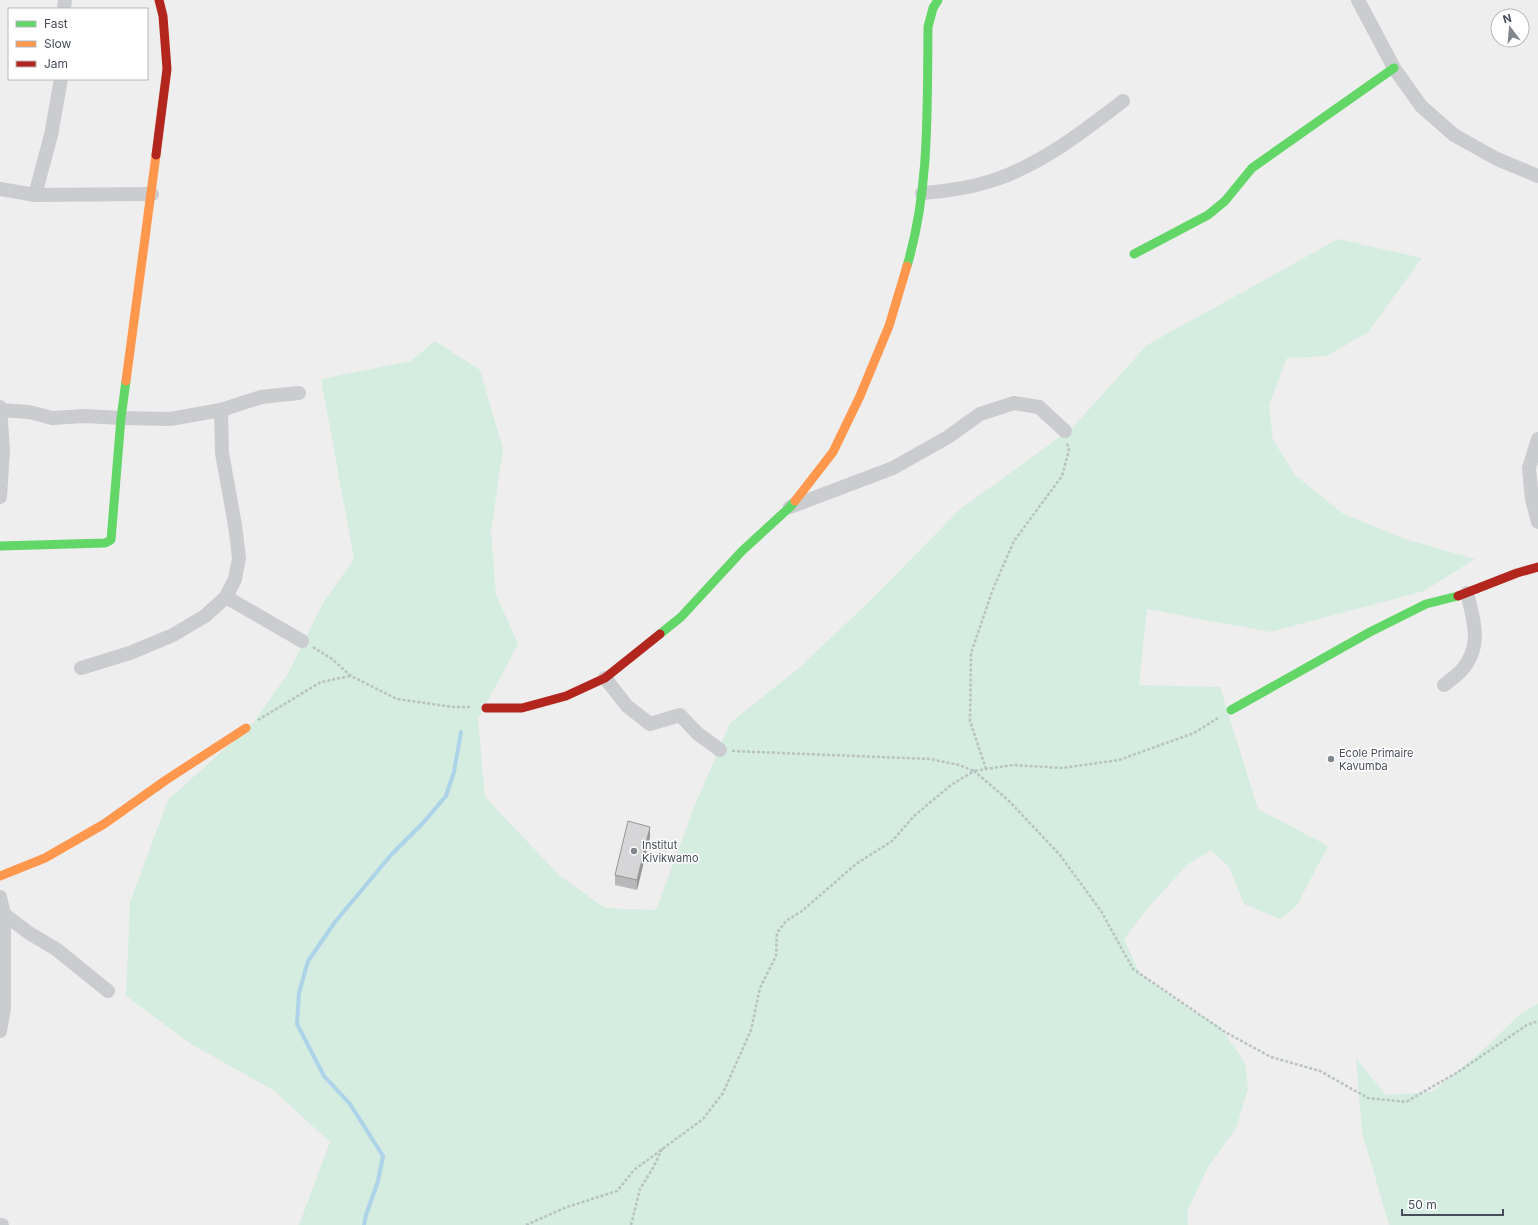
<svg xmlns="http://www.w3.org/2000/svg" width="1538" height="1225" viewBox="0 0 1538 1225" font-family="Inter,sans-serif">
<rect width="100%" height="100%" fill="#efeeee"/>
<path fill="#d5ece0" d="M1338 239 1422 258 1368 332 1327 356 1287 358 1269 405 1273 440 1295 475 1342 513 1402 538 1475 559 1424 591 1270 632 1147 609 1139 685 1220 687 1258 809 1328 846 1297 905 1280 919 1244 904 1229 867 1211 850 1187 865 1147 909 1124 939 1140 974 1192 1011 1220 1026 1245 1063 1248 1089 1236 1128 1208 1167 1187 1212 1188 1225H299L330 1142 273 1090 191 1044 126 996 130 902 168 800 253 723 289 672 323 603 354 559 321 379 411 361 435 341 480 370 503 449 491 532 496 594 518 644 478 719 485 797 560 876 605 908 656 910 693 810 730 723 800 667 874 597 959 510 1072 428 1147 345Z
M1538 1004V1225H1389L1362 1132 1356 1059 1386 1095 1432 1092 1481 1052 1521 1013Z"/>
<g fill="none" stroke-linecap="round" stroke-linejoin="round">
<path stroke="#acd3e7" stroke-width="4" d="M364 1225 366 1215 378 1181 383 1156 350 1104 324 1076 297 1024 299 993 308 961 335 922 391 855 423 823 446 796 454 772 461 732"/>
<path stroke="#b8c3c1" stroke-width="2.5" stroke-dasharray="3 2" stroke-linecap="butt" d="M313 647 332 659 351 676 397 699 453 707H471
M258 720 321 682 350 676
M732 751 930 759 959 765 974 771 1013 765 1062 768 1119 760 1194 733 1218 718
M986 769 970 721 971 653 993 589 1014 541 1062 476 1069 450 1067 443
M526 1225 567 1207 617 1191 634 1170 703 1119 723 1093 751 1030 760 988 776 956 777 933 786 921 802 911 856 864 892 841 914 816 951 785 974 771 1008 800 1060 855 1101 911 1133 969 1225 1032 1271 1057 1320 1071 1368 1098 1406 1102 1458 1072 1527 1025 1538 1021
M631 1225 640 1189 653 1168 662 1149"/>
<path stroke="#cacccf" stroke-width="14" d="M1358 0 1394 68 1421 106 1454 135 1497 159 1538 176
M64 9 65 0
M0 189 35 195 152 194
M922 193C948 191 972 188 997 179 1043 163 1084 131 1123 101
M35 195 51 135 61 79
M0 407 3 450 0 497
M0 410 29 412 52 418 85 416 121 418 170 419 221 410 261 397 299 393
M1538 439 1529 468 1532 499 1538 522
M790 507 893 468 948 437 980 414 1014 403 1039 407 1065 431
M226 597 302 641
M81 668 130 653 173 635 205 616 226 597 235 579 239 558 235 525 222 453 221 410
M605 678 627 706 650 724 680 715 697 733 720 750
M1444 685C1449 681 1456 676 1461 671 1483 647 1474 621 1467 593
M0 897 4 914V1008L0 1031
M0 918 4 914 29 933 56 949 108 991
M0 1225H2"/>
<path stroke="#63d668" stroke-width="9" d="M1134 254 1208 215 1225 201 1252 168 1394 68
M907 266C930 189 927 107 928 27L933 8 938 0
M0 546 105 543 111 540 121 418 126 381
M660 634 681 617 742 551 790 507 795 501
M1231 710 1370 632 1426 604 1458 596"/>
<path stroke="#ff974d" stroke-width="9" d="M126 381 156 155
M795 501 833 452 860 396 889 326 907 266
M0 876 45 858 104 824 166 780 246 728"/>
<path stroke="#b3261e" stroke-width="9" d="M156 155 167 69 163 16 159 0
M1458 596 1517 573 1538 567
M486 708H522L566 696 605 678 660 634"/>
</g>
<path fill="#b8b8ba" d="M650 837 637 890 615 885V875Z"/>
<path fill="#969697" d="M650 827V837L637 890V880Z"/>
<path fill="#d6d6d8" stroke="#969697" d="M628 821 650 827 637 880 615 875Z"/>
<g fill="#82868d" stroke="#fff" stroke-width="1.5">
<circle cx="1331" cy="759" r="4"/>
<circle cx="634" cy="851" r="4"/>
</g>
<g text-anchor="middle" stroke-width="3" stroke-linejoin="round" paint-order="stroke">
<g font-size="11" fill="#474e59" stroke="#fff" text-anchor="start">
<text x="1339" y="757">Ecole Primaire<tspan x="1339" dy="13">Kavumba</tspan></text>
<text x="642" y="849">Institut<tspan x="642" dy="13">Kivikwamo</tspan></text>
</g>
</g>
<rect x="8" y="8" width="140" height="72" fill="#ffffff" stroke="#b5b8bd"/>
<rect x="16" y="21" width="20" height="6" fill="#63d668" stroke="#b5b8bd"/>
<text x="44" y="28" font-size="12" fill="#474e59">Fast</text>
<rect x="16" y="41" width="20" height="6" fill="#ff974d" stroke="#b5b8bd"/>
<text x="44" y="48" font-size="12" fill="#474e59">Slow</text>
<rect x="16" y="61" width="20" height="6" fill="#b3261e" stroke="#b5b8bd"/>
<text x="44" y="68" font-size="12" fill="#474e59">Jam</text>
<g transform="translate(1510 28) rotate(344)"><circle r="19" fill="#ffffff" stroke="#b5b8bd"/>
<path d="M0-3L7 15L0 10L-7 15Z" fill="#82868d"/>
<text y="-6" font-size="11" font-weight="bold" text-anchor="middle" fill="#474e59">N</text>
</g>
<path d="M1402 1209v6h101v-6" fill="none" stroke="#474e59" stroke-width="2"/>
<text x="1408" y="1209" font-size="12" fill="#474e59" stroke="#ffffff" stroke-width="3" paint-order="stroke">50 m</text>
</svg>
